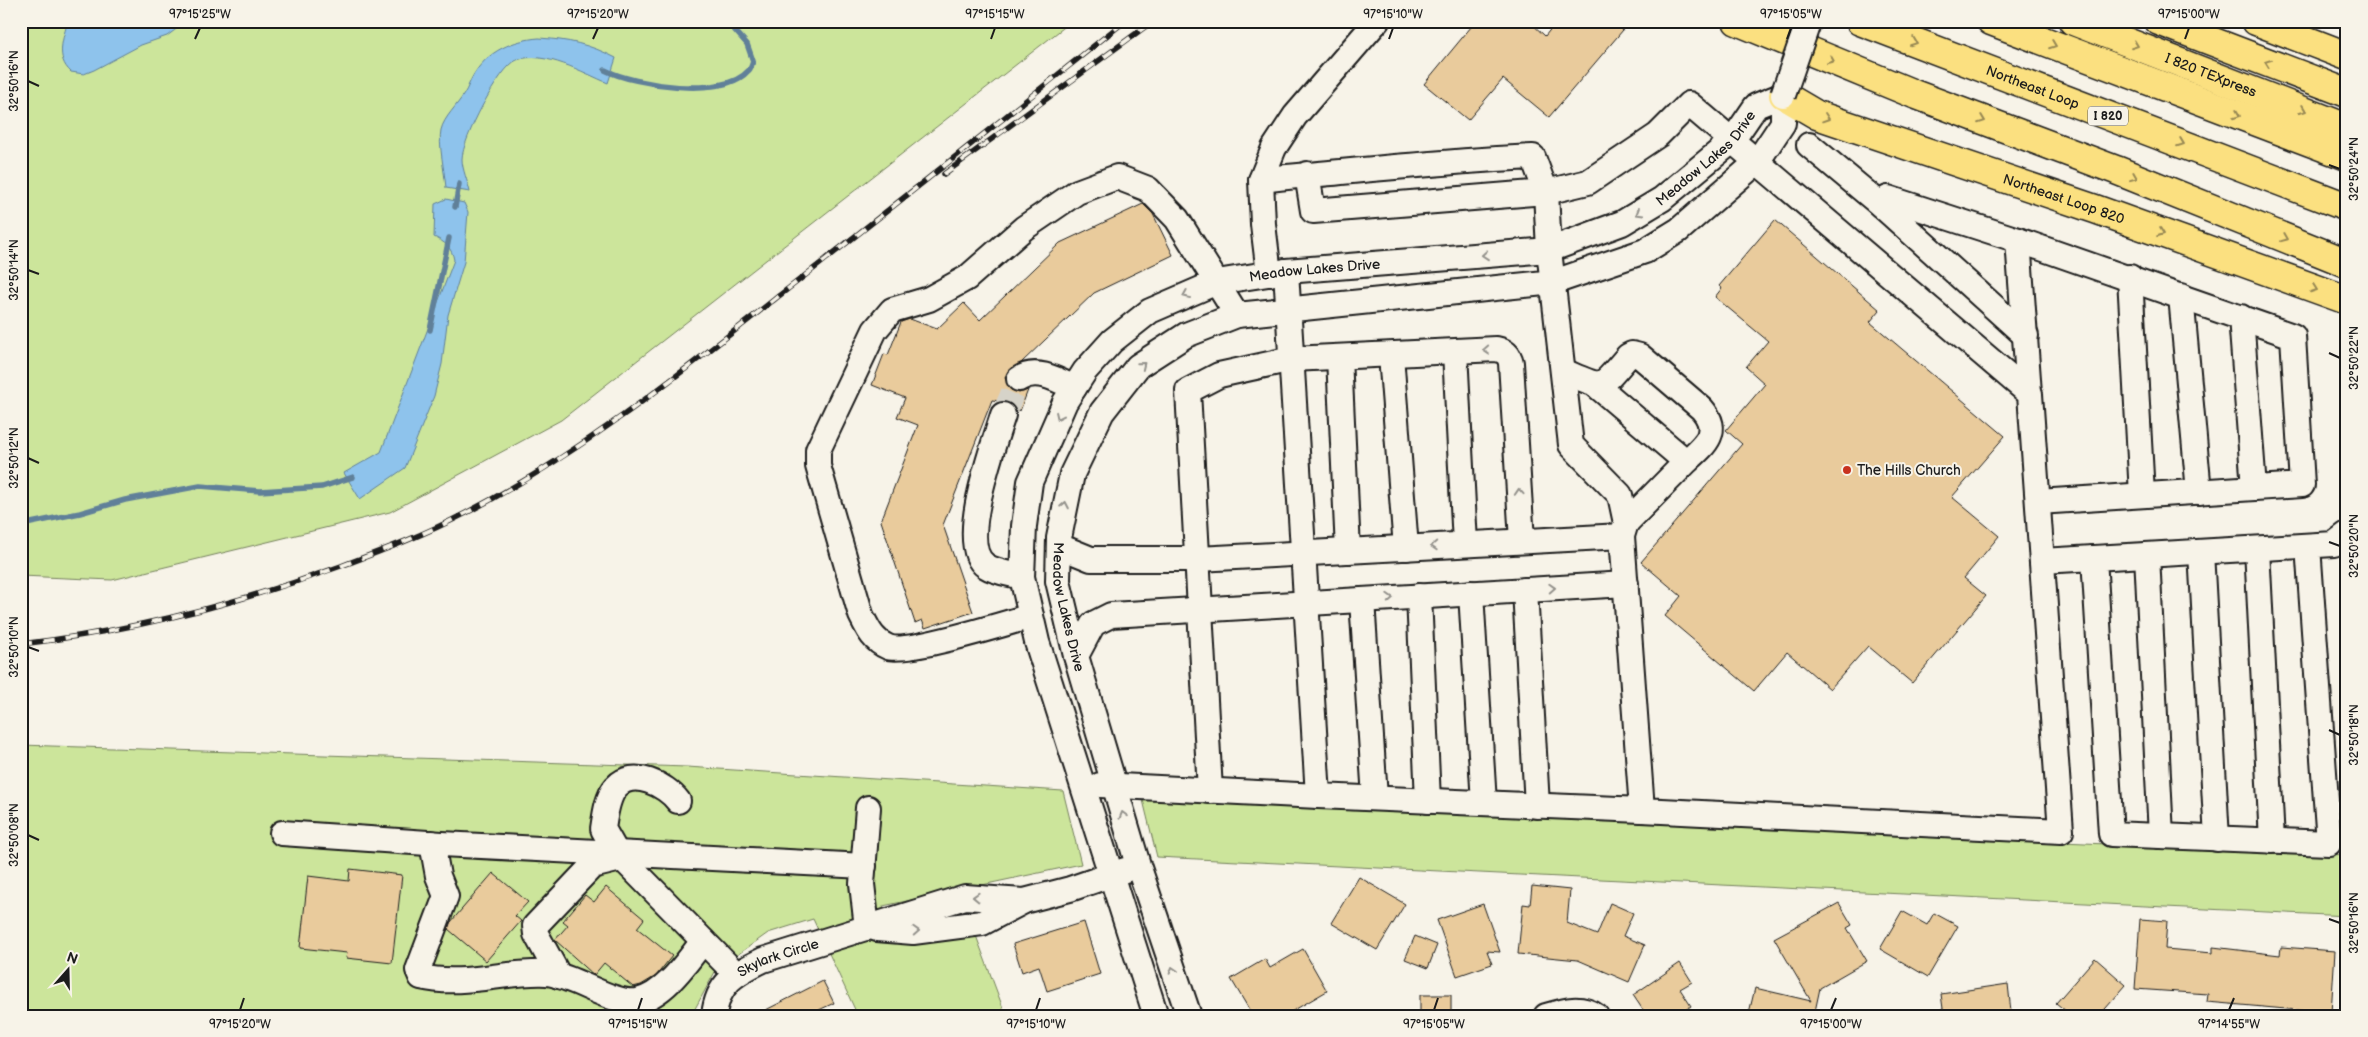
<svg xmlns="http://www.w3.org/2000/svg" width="2368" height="1037" viewBox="0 0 2368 1037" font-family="'Balsamiq Sans',sans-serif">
<rect width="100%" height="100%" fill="#f7f3e8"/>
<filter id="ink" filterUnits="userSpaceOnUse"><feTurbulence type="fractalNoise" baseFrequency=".02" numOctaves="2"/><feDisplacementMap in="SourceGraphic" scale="10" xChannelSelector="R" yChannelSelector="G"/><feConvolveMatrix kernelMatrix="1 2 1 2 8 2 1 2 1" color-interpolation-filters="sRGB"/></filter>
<g filter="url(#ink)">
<path fill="#cce59b" stroke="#74805c" d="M21 21H1072L561 420 390 512 112 580 21 576Z
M21 745 687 767 1063 791 1081 864 883 906 896 941 975 933 1006 1016H858L813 919 768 933 716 970 691 1016H21Z
M1143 800 2347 855V916L1157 857Z"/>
<path fill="#8ec3ec" stroke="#608099" d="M68 21H187L167 36 141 45 94 70 84 74 71 72C55 58 63 38 68 21Z
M539 38C569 40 589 44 616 58L608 83C584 73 544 50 517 60 499 67 462 140 462 159 462 169 468 182 470 192L446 188C445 174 438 143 441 130 444 117 457 106 464 94 468 88 470 80 474 74 488 51 513 40 539 38Z
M446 199 464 203 468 212 464 262 448 315 442 364 434 396 405 468 360 499 344 473 381 452 454 260C452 248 445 242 434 237L435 204Z"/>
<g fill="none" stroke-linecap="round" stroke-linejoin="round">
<path stroke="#608099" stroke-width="5.5" d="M605 70C634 85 724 99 748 71 751 69 752 64 753 61L747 44 731 26 729 21
M455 207 459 184
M430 330 449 238
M21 525 80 513 125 500 200 486 260 491 322 487 353 477"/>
</g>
<path fill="#e9cb9c" stroke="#1c1c1c" d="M1476 21H1529L1545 36 1557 21H1613L1623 30 1549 117 1503 79 1468 120 1424 84Z
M1143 204 1153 214 1173 255 1094 293 1021 363 1008 371 1005 378 1011 390 1019 393 1028 390 1020 411 1008 402 992 400 943 525 973 612 925 628 922 620 915 623 881 521 918 425 897 417 905 398 872 385 884 354 888 355 901 322 910 319 937 329 964 303 980 320 1060 243Z
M1775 220 1880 310 1870 322 2005 436 1952 497 1999 536 1964 578 1986 596 1912 683 1868 646 1830 689 1787 652 1754 691 1665 616 1681 596 1641 562 1742 444 1726 430 1765 384 1746 367 1768 341 1715 297 1722 288 1719 286Z
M350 869 402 875 392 963 346 958 347 953 300 948 308 876 349 881Z
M493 873 528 902 515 916 521 921 486 961 448 929 450 923Z
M1359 877 1405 904 1377 950 1331 923Z
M1532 886 1570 890 1567 923 1597 935 1610 903 1633 913 1623 936 1645 945 1629 982 1578 960 1518 954 1523 904 1530 905Z
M606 887 644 919 637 928 672 956 656 976 641 985 633 987 604 963 594 975 555 940 568 925 563 921 585 895 594 902Z
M1839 903 1852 925 1847 928 1867 961 1820 988 1814 1016H1760L1749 1013 1755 988 1811 1001 1774 938Z
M1483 904 1500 952 1487 951 1492 964 1457 976 1437 920Z
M1902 911 1927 925 1934 913 1958 926 1928 977 1880 949Z
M2140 919 2167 921 2165 949 2213 953V947L2280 955 2281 947 2335 951 2331 1013 2207 1002 2208 994 2135 989Z
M1084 922 1100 974 1047 991 1039 966 1022 972 1013 944Z
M1415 936 1437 945 1428 968 1405 959Z
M1303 949 1327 991 1284 1016H1253L1231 979 1265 959 1270 968Z
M2095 958 2126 985 2099 1016H2072L2056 1003Z
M1680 963 1692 982 1680 989 1691 1006 1677 1016H1647L1633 995Z
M823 981 834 1003 819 1010 822 1016H754Z
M2008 984 2011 1012 1997 1016H1944L1941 994Z
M1420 995H1451V1016H1420Z"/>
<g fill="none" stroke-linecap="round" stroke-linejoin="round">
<path stroke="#d6d3c9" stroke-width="24" stroke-dasharray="24 12" stroke-linecap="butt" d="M1003 415 1019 379"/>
<defs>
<g id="minor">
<path d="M1809 145 1881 205 2026 336"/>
<path d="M1261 180C1288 176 1314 175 1341 172 1405 166 1469 160 1533 157L1546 192 1549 250 1571 445 1620 495 1626 523 1622 536 1642 810 2061 831 2030 394 1689 104 1658 135 1588 182 1546 192 1313 211 1307 174"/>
<path d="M1881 205 1888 198 2018 240"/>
<path d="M1286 271 1318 796 1642 810"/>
<path d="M1269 274 1263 224 1261 180 1274 148 1295 116 1377 21"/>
<path d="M2130 277 2142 495"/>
<path d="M2181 296 2199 492"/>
<path d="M2241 317 2254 488"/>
<path d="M1455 352 1465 544"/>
<path d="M1391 355 1406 548"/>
<path d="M1339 357 1348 551"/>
<path d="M1563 371C1606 389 1598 390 1628 356L1632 354 1640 356 1702 409C1721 431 1706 444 1688 460L1683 459 1596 385"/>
<path d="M1019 379C1036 367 1058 380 1074 388"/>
<path d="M2029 393 2018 240 2293 336 2302 485 2038 502"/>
<path d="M1003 415C994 444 956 546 986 566 995 572 1011 574 1022 577"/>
<path d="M1626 523 1688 460"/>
<path d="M1059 546 1091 559H1198L1622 536"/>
<path d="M2308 546 2329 843 2111 834 2094 558 2334 544 2347 534"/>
<path d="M2257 549 2272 841"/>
<path d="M2201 552 2217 839"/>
<path d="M2147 555 2161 836"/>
<path d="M2042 561 2094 558"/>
<path d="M1525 590 1537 806"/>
<path d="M1471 593 1484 803"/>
<path d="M1419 596 1428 801"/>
<path d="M1362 600 1375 798"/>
<path d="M1031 616C1007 623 906 654 888 647 873 641 868 629 861 615L818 466V450L875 330 892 310 929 299 967 278 1024 228 1077 192 1117 177 1148 189 1177 219 1237 315"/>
<path d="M1076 656 1093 624 1111 615 1626 584"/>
<path d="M1100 785 1318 796"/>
<path d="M1210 791 1188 391 1219 375 1292 359 1496 349C1505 351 1509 354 1511 363L1522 541"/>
<path d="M678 801C666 785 633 768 616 787 607 797 605 816 603 829L616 852 735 973"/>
<path d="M282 833 442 844 864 866"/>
<path d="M432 843 438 876 446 896 418 970 421 977C464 987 504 971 546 973 573 975 613 1005 637 1001 664 996 687 962 703 941"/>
<path d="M867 928 862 884 868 808"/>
<path d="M877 929 913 932 982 923 1024 901 1070 889 1125 870"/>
<path d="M559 976 536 934 535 926 592 866 621 859"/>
<path id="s1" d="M714 1016C717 983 736 973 763 960L965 897 1024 901"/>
<path id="s2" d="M1156 1016 1037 642 1022 577 1024 526 1030 482 1065 402 1085 371 1112 341 1150 311 1217 282 1286 271 1549 250 1622 223 1662 199 1732 141 1756 106 1783 95V123L1757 162 1679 230 1645 251 1554 282 1237 315 1186 335 1138 366 1102 412 1072 474 1059 538 1058 581 1076 656 1138 865 1189 1016"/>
<path d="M1546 1016C1563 1011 1580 1005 1596 1016"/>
</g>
<g id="major">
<path id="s3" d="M1783 95 1817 115 2095 209 2347 300"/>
</g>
<g id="highway">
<path d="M1737 21 1914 94 2116 170 2347 263"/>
<path id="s4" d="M1860 21 2347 207"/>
<path d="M1991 21 2347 156"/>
<path id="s5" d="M2073 21 2347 128"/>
<path d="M2159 21 2347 93"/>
<path d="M2256 21 2347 56"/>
</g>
</defs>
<use href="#minor" stroke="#1c1c1c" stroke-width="28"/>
<use href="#major" stroke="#1c1c1c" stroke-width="31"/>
<use href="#highway" stroke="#1c1c1c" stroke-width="31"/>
<use href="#minor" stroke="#f7f3e8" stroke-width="24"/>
<use href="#major" stroke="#fbe080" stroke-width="28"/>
<use href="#highway" stroke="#fbe080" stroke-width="28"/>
<defs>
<path id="rail" d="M944 174 1153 21
M21 644C131 631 237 604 341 566 384 550 426 534 466 513 580 454 680 374 780 295 896 205 1010 113 1125 21"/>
</defs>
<use href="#rail" stroke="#1c1c1c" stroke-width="5.5"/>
<use href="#rail" stroke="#f7f3e8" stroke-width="4" stroke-dasharray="11" stroke-linecap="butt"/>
<defs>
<path id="minor-bridge" d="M1783 95 1808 23"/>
</defs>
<use href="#minor-bridge" stroke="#1c1c1c" stroke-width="28" stroke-linecap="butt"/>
<use href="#minor-bridge" stroke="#f7f3e8" stroke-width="24"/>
</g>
<defs><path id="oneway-chevron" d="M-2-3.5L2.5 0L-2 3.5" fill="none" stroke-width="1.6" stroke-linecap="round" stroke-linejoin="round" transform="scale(1.25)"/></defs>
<g stroke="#978853">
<use href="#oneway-chevron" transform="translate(1914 42) rotate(21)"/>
<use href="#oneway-chevron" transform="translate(2053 45) rotate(21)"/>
<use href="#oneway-chevron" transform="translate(2135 45) rotate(21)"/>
<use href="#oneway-chevron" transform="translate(1831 60) rotate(22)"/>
<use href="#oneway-chevron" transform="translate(2268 63) rotate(-159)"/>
<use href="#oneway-chevron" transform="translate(2303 110) rotate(21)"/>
<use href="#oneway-chevron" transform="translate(2237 115) rotate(21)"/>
<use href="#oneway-chevron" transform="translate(1826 118) rotate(19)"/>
<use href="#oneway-chevron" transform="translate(1982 120) rotate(21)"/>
<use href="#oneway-chevron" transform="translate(2181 143) rotate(21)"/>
<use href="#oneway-chevron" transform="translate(2134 177) rotate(22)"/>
<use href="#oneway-chevron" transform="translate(2161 233) rotate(20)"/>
<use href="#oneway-chevron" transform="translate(2285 238) rotate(22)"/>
<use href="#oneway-chevron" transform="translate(2314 289) rotate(20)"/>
</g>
<g stroke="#94928c">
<use href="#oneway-chevron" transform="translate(1639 213) rotate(149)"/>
<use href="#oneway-chevron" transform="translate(1485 255) rotate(175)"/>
<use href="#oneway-chevron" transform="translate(1186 295) rotate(157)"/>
<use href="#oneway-chevron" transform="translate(1486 350) rotate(176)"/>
<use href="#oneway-chevron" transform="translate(1142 365) rotate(-39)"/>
<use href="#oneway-chevron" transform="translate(1059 416) rotate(115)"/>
<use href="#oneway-chevron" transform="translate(1519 492) rotate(-94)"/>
<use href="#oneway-chevron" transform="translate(1065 505) rotate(-79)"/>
<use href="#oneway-chevron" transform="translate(1434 546) rotate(177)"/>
<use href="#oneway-chevron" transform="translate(1552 588) rotate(-3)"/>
<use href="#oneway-chevron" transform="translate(1390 598) rotate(-3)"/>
<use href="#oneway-chevron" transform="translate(1123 815) rotate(-106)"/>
<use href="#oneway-chevron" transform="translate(976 897) rotate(-178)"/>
<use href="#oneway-chevron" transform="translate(916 931) rotate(-3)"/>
<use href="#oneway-chevron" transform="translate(1173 970) rotate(-108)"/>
</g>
</g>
<path fill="none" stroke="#1c1c1c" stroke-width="2" d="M195 39 200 28M593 39 598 28M991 39 995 28M1389 39 1393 28M1787 39 1791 28M2185 39 2189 28M28 81 39 86M2329 165 2340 169M28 270 39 274M2329 353 2340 358M28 458 39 463M2329 542 2340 546M28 647 39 651M2329 730 2340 735M28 835 39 840M2329 919 2340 923M240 1010 244 998M638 1010 642 998M1036 1010 1040 998M1434 1010 1438 998M1831 1010 1836 998M2229 1010 2234 998"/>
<circle fill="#c8321e" stroke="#f7f3e8" stroke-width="2" cx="1847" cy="470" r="5"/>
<g text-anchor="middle" stroke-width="4" stroke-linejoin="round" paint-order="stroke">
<rect fill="#f7f3e8" stroke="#5e5c59" stroke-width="1" x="2088" y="106.5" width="40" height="19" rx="4"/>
<g font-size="12" font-weight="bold" fill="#1c1c1c">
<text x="2108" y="120">I 820</text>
</g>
<g font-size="14" fill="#1c1c1c" stroke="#f7f3e8">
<text dy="5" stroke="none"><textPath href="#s5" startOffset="148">I 820 TEXpress</textPath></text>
<text dy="5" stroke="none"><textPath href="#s4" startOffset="185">Northeast Loop</textPath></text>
<text dy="5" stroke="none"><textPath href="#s2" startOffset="1359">Meadow Lakes Drive</textPath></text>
<text dy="5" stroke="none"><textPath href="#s3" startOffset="300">Northeast Loop 820</textPath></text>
<text dy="5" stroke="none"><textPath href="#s2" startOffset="939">Meadow Lakes Drive</textPath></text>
<text dy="5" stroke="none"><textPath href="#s2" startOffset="2469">Meadow Lakes Drive</textPath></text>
<text dy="5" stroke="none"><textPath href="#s1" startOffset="94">Skylark Circle</textPath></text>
</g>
<g font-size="14" fill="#1c1c1c" stroke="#f7f3e8" text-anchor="start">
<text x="1857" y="475">The Hills Church</text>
</g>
</g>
<rect width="2368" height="1037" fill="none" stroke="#f7f3e8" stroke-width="55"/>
<g transform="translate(68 970) rotate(20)" stroke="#f7f3e8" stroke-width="4" paint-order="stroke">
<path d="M0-4L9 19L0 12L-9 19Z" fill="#1c1c1c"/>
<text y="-8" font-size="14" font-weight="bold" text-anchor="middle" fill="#1c1c1c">N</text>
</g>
<rect x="28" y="28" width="2312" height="982" fill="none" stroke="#1c1c1c" stroke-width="2"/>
<g font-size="12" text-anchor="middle" fill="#1c1c1c">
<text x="200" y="18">97°15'25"W</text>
<text x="598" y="18">97°15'20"W</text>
<text x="995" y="18">97°15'15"W</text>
<text x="1393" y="18">97°15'10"W</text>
<text x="1791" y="18">97°15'05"W</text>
<text x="2189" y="18">97°15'00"W</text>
<text transform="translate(14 81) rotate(-90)" y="4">32°50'16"N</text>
<text transform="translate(2354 169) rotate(-90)" y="4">32°50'24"N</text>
<text transform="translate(14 270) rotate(-90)" y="4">32°50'14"N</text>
<text transform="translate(2354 358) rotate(-90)" y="4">32°50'22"N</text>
<text transform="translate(14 458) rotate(-90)" y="4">32°50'12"N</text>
<text transform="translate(2354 546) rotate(-90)" y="4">32°50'20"N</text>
<text transform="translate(14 647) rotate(-90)" y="4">32°50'10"N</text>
<text transform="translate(2354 735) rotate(-90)" y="4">32°50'18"N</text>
<text transform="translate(14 835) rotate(-90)" y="4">32°50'08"N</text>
<text transform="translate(2354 923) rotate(-90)" y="4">32°50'16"N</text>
<text x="240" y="1028">97°15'20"W</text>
<text x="638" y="1028">97°15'15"W</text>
<text x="1036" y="1028">97°15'10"W</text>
<text x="1434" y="1028">97°15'05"W</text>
<text x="1831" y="1028">97°15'00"W</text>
<text x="2229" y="1028">97°14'55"W</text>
</g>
</svg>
